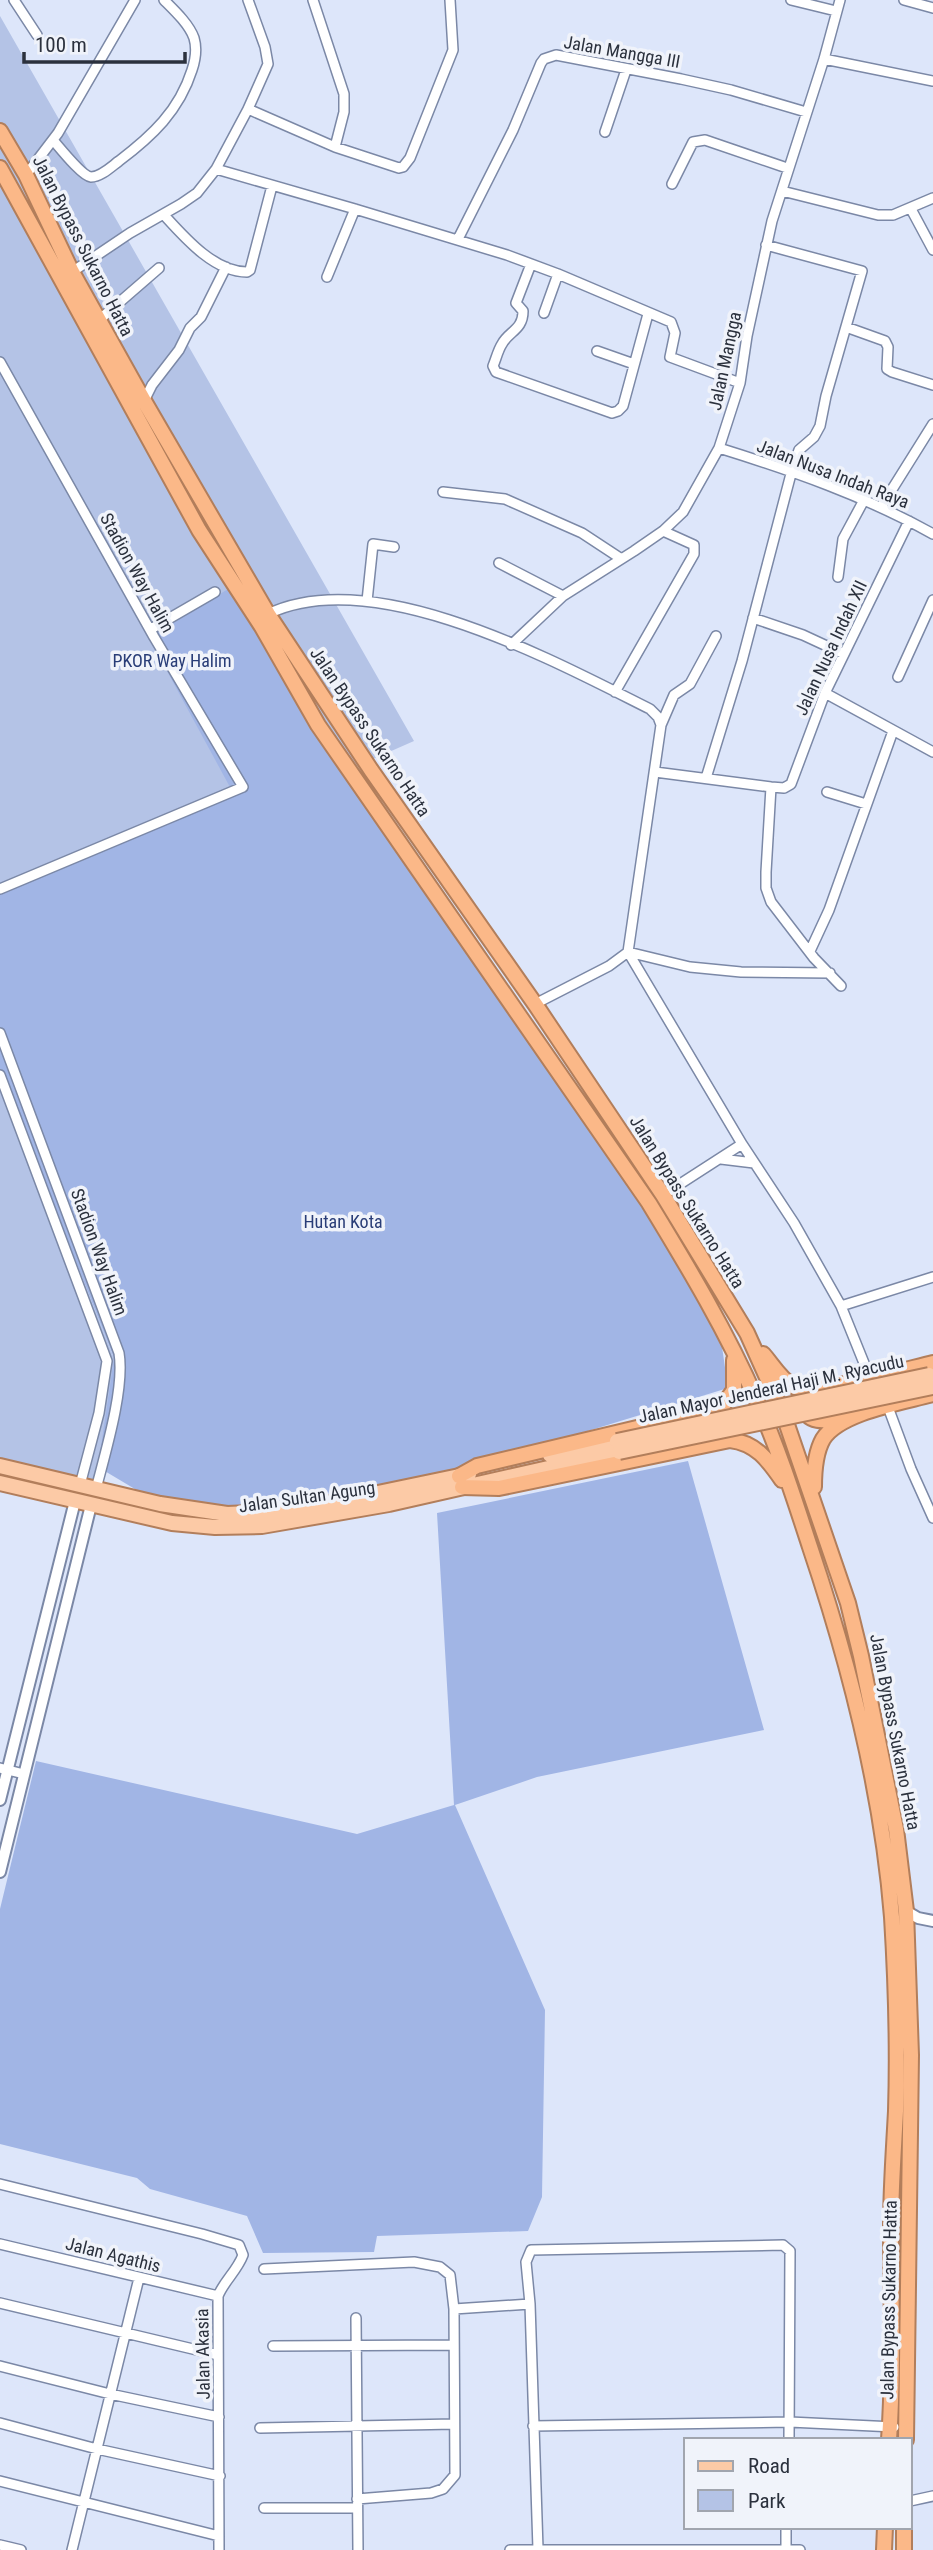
<svg xmlns="http://www.w3.org/2000/svg" width="933" height="2550" viewBox="0 0 933 2550" font-family="'Roboto Condensed',sans-serif">
<rect width="100%" height="100%" fill="#dde6fa"/>
<path fill="#b4c3e6" d="M0 16 414 741 0 923Z
M0 1069 114 1358 113 1415 94 1487 0 1464Z"/>
<path fill="#a1b5e5" d="M228 589 558 1070 685 1261 721 1340 728 1388 457 1471 228 1514 160 1504 98 1467 114 1358 0 1069V888L231 789 149 638Z
M688 1461 764 1730 537 1777 455 1805 545 2010 542 2197 528 2231 377 2236 374 2252 263 2253 247 2216 150 2189 137 2178 0 2144V1909L36 1761 357 1834 454 1805 437 1513Z"/>
<g fill="none" stroke-linecap="round" stroke-linejoin="round">
<defs>
<path id="minor" d="M14 0 37 35
M313 0 344 94V112L335 147
M791 0 836 11
M904 0 933 8
M824 59 933 81
M248 109 335 147 399 168 403 167 410 158 453 50 450 0
M605 132 626 70
M53 140C60 148 82 176 91 177 101 177 112 166 119 161 152 136 179 111 192 70 195 61 197 48 194 38 189 24 174 10 164 0
M216 169 355 209 507 255 558 274 671 322 675 333 670 357 740 383
M26 175 58 133 135 0
M672 184 693 142 705 140 787 168
M782 191 878 215H893L933 198
M911 209 933 250
M164 215C184 237 214 272 247 272L250 270 272 186
M458 239 513 130 541 63 544 59 556 55 681 79 731 90 806 112
M531 264 516 303 523 311C523 330 509 331 502 344 498 350 496 359 493 366L496 372 612 413 618 411 623 406 648 314
M72 272 130 233 181 204 197 193 216 169 248 109 268 64 265 47 248 0
M327 277 355 209
M544 313 558 274
M99 320 159 268
M846 327 885 341 888 347 887 369 892 372 933 385
M597 351 634 364
M0 362 154 637 243 787 0 889
M144 401 152 385 179 350 190 328 201 317 226 267
M719 448C793 471 865 496 933 534
M443 492 505 499 582 533 620 558
M881 507 933 424
M499 563 563 596
M838 577 843 539 864 500
M367 601 373 544 394 547
M268 614C374 563 554 661 650 709L658 717 661 725 628 952 742 1144 794 1223 841 1306 870 1378
M753 618 803 635 844 654
M151 629 215 592
M511 645 563 596 634 551 663 531 683 512 719 448 740 383 747 336 772 221 824 59 840 0
M898 677 933 600
M615 692 694 554V545L663 531
M825 693 933 752
M661 725 674 695 690 684 716 636
M655 772 771 787 784 788 791 784 825 693 909 521
M706 778 742 661 792 470 799 450 814 437 820 426 826 396 862 271 766 245
M771 787 766 872V888L771 902 814 958 841 986
M827 792 866 804
M810 951 829 910 893 731
M535 1004 609 966 628 952 690 967 741 972 830 973
M0 1033 119 1353C125 1388 105 1454 96 1489
M0 1075 107 1361 99 1413 80 1485
M721 1159 754 1163
M663 1195 742 1144
M841 1306 933 1277
M888 1407 911 1469 933 1518
M0 1768 24 1774
M0 2184 202 2234 239 2245 243 2255C237 2271 224 2281 218 2296L219 2550
M0 2244 218 2296
M264 2269 414 2262 440 2267 450 2275 454 2309 455 2475 443 2489 431 2493 357 2499
M0 2303 218 2355
M454 2309 530 2304
M356 2318 358 2550
M273 2346 452 2345
M0 2366 110 2394 219 2417
M0 2423 97 2449 220 2476
M533 2426 790 2422 894 2427
M260 2428 454 2424
M0 2481 219 2536
M910 2501 933 2496
M264 2508H357
M0 2545 21 2550
M538 2549 530 2304 526 2262 531 2250 783 2245 790 2251 789 2440
M786 2549V2527
M72 2550 139 2278
M510 2550H800"/>
<path id="tertiary" d="M0 1800 75 1501
M0 1872 91 1505
M906 1911 918 1918 933 1921"/>
<path id="primary" d="M550 1455 617 1441
M0 1466 160 1504 227 1514 273 1512 325 1504 469 1474
M0 1483 172 1523 215 1527 262 1526 389 1504 619 1452"/>
<path id="trunk" d="M0 131 26 175 72 272 144 401 268 614 371 770 535 1004 663 1195 747 1333 783 1413 848 1603 861 1656 896 1829 906 1911 911 2055 906 2440
M0 168 199 530 262 627 318 725 649 1203C688 1267 727 1332 757 1401 778 1448 794 1498 810 1547 850 1666 882 1791 892 1917 896 1982 898 2047 896 2111 894 2149 891 2188 891 2227 891 2298 894 2369 889 2440
M763 1354C772 1364 781 1380 793 1386 812 1397 907 1369 933 1363
M803 1404C806 1425 826 1421 842 1418
M459 1476 477 1466 721 1408 734 1390V1360
M462 1487 499 1488 730 1440C756 1443 768 1460 782 1480
M814 1487C814 1471 815 1453 823 1439 840 1412 904 1402 933 1394
M884 2550 885 2527
M904 2550V2527"/>
</defs>
<use href="#minor" stroke="#7b88a6" stroke-width="12"/>
<use href="#tertiary" stroke="#7b88a6" stroke-width="14"/>
<use href="#primary" stroke="#b27e5b" stroke-width="18"/>
<use href="#trunk" stroke="#b27e5b" stroke-width="18"/>
<use href="#minor" stroke="#fff" stroke-width="9"/>
<use href="#tertiary" stroke="#fff" stroke-width="10"/>
<use href="#primary" stroke="#fccaa6" stroke-width="14"/>
<use href="#trunk" stroke="#fbb888" stroke-width="14"/>
<defs>
<path id="primary-bridge" d="M617 1441 929 1375
M619 1452 932 1387"/>
</defs>
<use href="#primary-bridge" stroke="#b27e5b" stroke-width="18" stroke-linecap="butt"/>
<use href="#primary-bridge" stroke="#fccaa6" stroke-width="14"/>
</g>
<g text-anchor="middle" stroke-width="7" stroke-linejoin="round" paint-order="stroke">
<g font-size="18" fill="#2b313d" stroke="#f0f3fa">
<text transform="translate(622 52) rotate(10)" y="6">Jalan Mangga III</text>
<text transform="translate(83 246) rotate(63)" y="6">Jalan Bypass Sukarno Hatta</text>
<text transform="translate(725 361) rotate(-78)" y="6">Jalan Mangga</text>
<text transform="translate(833 474) rotate(21)" y="6">Jalan Nusa Indah Raya</text>
<text transform="translate(137 573) rotate(61)" y="6">Stadion Way Halim</text>
<text transform="translate(831 648) rotate(-65)" y="6">Jalan Nusa Indah XII</text>
<text transform="translate(370 732) rotate(56)" y="6">Jalan Bypass Sukarno Hatta</text>
<text transform="translate(687 1202) rotate(58)" y="6">Jalan Bypass Sukarno Hatta</text>
<text transform="translate(99 1252) rotate(70)" y="6">Stadion Way Halim</text>
<text transform="translate(771 1389) rotate(-12)" y="6">Jalan Mayor Jenderal Haji M. Ryacudu</text>
<text transform="translate(307 1497) rotate(-8)" y="6">Jalan Sultan Agung</text>
<text transform="translate(895 1732) rotate(79)" y="6">Jalan Bypass Sukarno Hatta</text>
<text transform="translate(113 2255) rotate(14)" y="6">Jalan Agathis</text>
<text transform="translate(889 2300) rotate(-89)" y="6">Jalan Bypass Sukarno Hatta</text>
<text transform="translate(203 2354) rotate(-91)" y="6">Jalan Akasia</text>
</g>
<g font-size="18" fill="#293d77" stroke="#f0f3fa">
<text x="172" y="667">PKOR Way Halim</text>
<text x="343" y="1228">Hutan Kota</text>
</g>
</g>
<rect x="684" y="2438" width="228" height="91" fill="#f0f3fa" stroke="#a1a5ae" stroke-width="2"/>
<rect x="698" y="2461" width="35" height="10" fill="#fccaa6" stroke="#a1a5ae" stroke-width="2"/>
<text x="748" y="2473" font-size="21" fill="#2b313d">Road</text>
<rect x="698" y="2490" width="35" height="21" fill="#b4c3e6" stroke="#a1a5ae" stroke-width="2"/>
<text x="748" y="2508" font-size="21" fill="#2b313d">Park</text>
<path d="M24 52v10h161v-10" fill="none" stroke="#2b313d" stroke-width="3.5"/>
<text x="35" y="52" font-size="21" fill="#2b313d" stroke="#f0f3fa" stroke-width="5" paint-order="stroke">100 m</text>
</svg>
